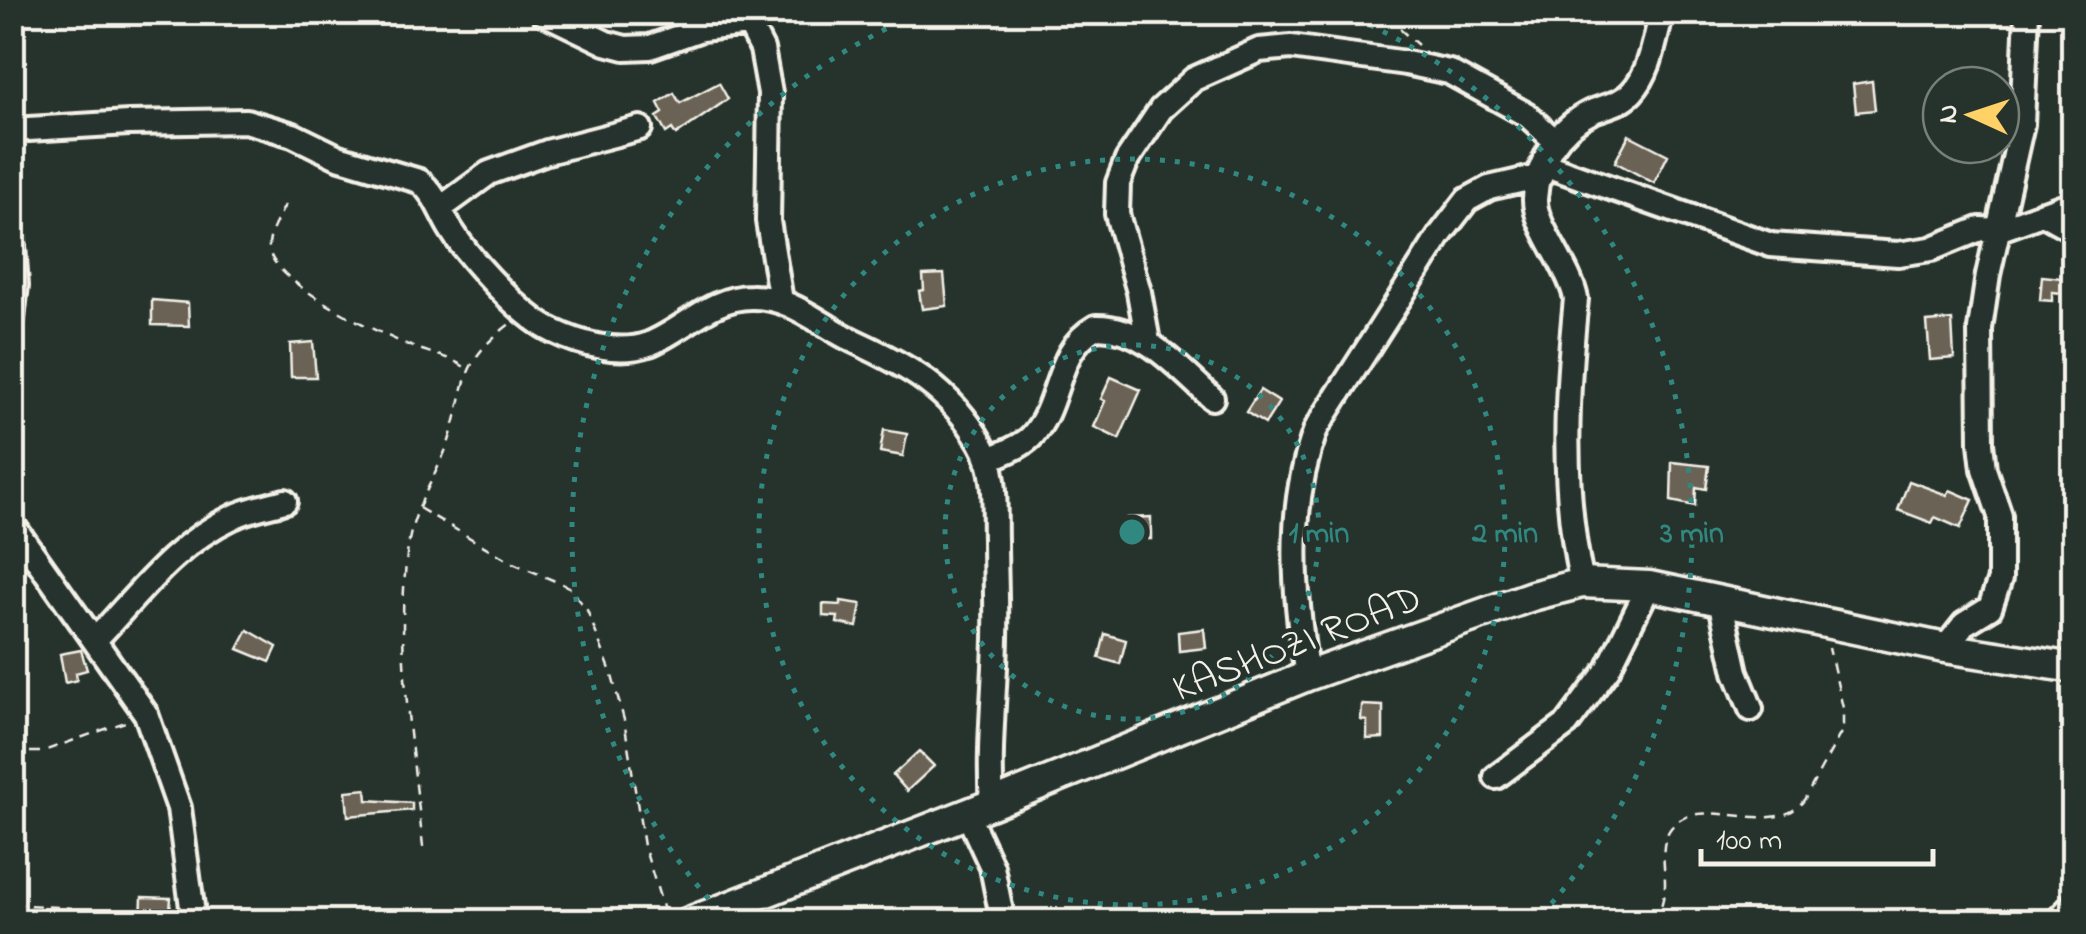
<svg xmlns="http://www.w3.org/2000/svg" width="2086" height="934" viewBox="0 0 2086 934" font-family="'Indie Flower',sans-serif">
<rect width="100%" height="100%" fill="#26332d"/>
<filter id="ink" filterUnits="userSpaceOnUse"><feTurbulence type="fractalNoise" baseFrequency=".01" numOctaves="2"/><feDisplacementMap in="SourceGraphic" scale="20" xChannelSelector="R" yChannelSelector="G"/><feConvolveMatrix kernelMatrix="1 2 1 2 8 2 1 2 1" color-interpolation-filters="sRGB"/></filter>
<g filter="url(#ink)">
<path fill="#6b6354" stroke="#f4f1e8" stroke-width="2.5" d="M1872 81 1875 110 1856 112 1853 84Z
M719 83 728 99 676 135 672 129 666 133 657 117 663 113 658 103 674 93 680 103Z
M1629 135 1668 155 1654 183 1615 162Z
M944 274 947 306 922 309 919 291 924 290 923 275Z
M2042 276 2072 279 2071 294 2052 292V301L2040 300Z
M152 300 188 303 189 326 152 325Z
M1952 320 1954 358 1930 360 1927 322Z
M313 342 316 377H291L290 344Z
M1111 377 1141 390 1119 439 1094 427 1105 401 1101 399Z
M1260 390 1279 402 1265 424 1246 412Z
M884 430 907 434 903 456 880 452Z
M1672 462 1709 466 1706 489 1696 487 1695 506 1671 501Z
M1909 481 1947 495 1950 490 1973 500 1960 528 1935 517 1932 523 1898 510Z
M1151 517V539H1127V518Z
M841 601 861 604 857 627 837 623 838 617 823 616V604L841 605Z
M1204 629 1206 648 1179 651 1178 632Z
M248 630 277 647 270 662 238 649Z
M1105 634 1126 640 1120 664 1099 658Z
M81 650 87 670 76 673 77 680 65 683 60 654Z
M1362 705 1383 706V738L1367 739V721L1361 720Z
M919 751 934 766 907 791 893 775Z
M366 789 367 800 412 803V810L348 816 346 791Z
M142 897 171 898 169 922H141Z"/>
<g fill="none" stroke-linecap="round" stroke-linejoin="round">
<defs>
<path id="minor" d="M542 12 606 43 625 48 650 47 701 29 749 24
M743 12 762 49 770 93 768 221 781 301
M12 130 129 123 246 121 293 135 338 157 419 181C437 195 440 213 452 231 471 261 522 317 553 331 580 344 619 355 649 344 684 330 711 297 751 297 791 296 820 325 854 341 908 366 950 389 981 443 998 472 994 508 995 540 995 572 997 605 996 638 995 694 988 748 992 804
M1543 164 1771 245 1898 254 1931 249 1980 229 1998 230 2074 202
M441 208 489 173 547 152 640 128
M2042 213 2074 231
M12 233 16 285 12 319
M1148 342 1139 292 1117 214 1118 183 1127 160 1161 109 1194 79 1259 50 1291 47 1406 63 1449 72 1527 115 1555 141
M988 460C1002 453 1020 448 1031 437 1062 404 1054 350 1096 327 1144 326 1178 368 1212 398
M12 524 146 714 179 808 194 922
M1582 583C1561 489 1566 395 1576 299 1570 267 1534 226 1535 199 1537 162 1558 128 1591 112 1605 106 1621 104 1632 92 1651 72 1655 38 1662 12
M1720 600 1736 672 1751 709
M95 640C138 595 175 544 233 517 249 509 268 506 285 501
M1945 648 1964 624 1990 608 2000 579V516L1984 469 1981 443 1980 329 1988 275 2022 124 2027 12
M1307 676C1294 594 1286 509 1316 429L1440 235 1467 200 1489 188 1541 176
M1496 777 1567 724 1608 669 1649 586
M967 813 992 867 1003 922
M2056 922 2074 903"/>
<path id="major" d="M689 922 992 804 1307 676 1532 596 1582 583 1649 586 1945 648 2074 668"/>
</defs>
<use href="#minor" stroke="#f4f1e8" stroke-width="30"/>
<use href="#major" stroke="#f4f1e8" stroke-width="35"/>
<path stroke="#f4f1e8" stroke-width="2.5" stroke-dasharray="10 8" stroke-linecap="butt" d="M1391 12 1402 31 1418 45
M1272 28 1282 12
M285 205C279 218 268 233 269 249 273 283 377 332 408 345 427 353 449 356 466 368
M419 508 513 563 569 587 587 610 611 672 624 720 644 846 667 920
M12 752H41L125 722
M423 847C413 747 393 642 409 541 415 505 437 475 449 441 468 383 457 364 511 323
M12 904 72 908
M1656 922C1660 909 1665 897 1665 883 1665 867 1659 843 1671 828 1700 791 1775 841 1804 800L1843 729V708L1829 648"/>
<use href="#minor" stroke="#26332d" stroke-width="22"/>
<use href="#major" stroke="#26332d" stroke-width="28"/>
</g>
</g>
<g fill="none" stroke="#318880" stroke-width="5" stroke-dasharray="5 10">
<circle cx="1132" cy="532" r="187"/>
<circle cx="1132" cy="532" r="373"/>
<path d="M729 921A560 560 0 0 1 922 13M1342 13A560 560 0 0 1 1535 921"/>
</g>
<g text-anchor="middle" stroke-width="8" stroke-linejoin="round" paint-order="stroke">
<g font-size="40" fill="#f4f1e8" stroke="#26332d">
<text transform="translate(1296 641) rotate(-21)" y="14">KASHOZI ROAD</text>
</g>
</g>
<circle cx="1132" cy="532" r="15" fill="#318880" stroke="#26332d" stroke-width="5"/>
<g font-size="30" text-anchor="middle" font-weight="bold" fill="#318880" stroke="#26332d" stroke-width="8" stroke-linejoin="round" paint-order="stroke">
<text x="1319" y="542">1 min</text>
<text x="1505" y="542">2 min</text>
<text x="1692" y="542">3 min</text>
</g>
<rect width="2086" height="934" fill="none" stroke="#26332d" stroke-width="50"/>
<rect x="25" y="25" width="2036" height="884" fill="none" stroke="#f4f1e8" stroke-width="4" filter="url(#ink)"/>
<g transform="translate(1971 115) rotate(273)"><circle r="48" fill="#26332d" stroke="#787f78" stroke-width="2.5"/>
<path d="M0-8L18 38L0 25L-18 38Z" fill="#ffd166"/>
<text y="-15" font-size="28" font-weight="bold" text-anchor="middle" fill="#f4f1e8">N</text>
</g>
<path d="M1701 849v15h232v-15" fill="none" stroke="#f4f1e8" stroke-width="5"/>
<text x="1716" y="849" font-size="30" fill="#f4f1e8" stroke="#26332d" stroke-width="8" paint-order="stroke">100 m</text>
</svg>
